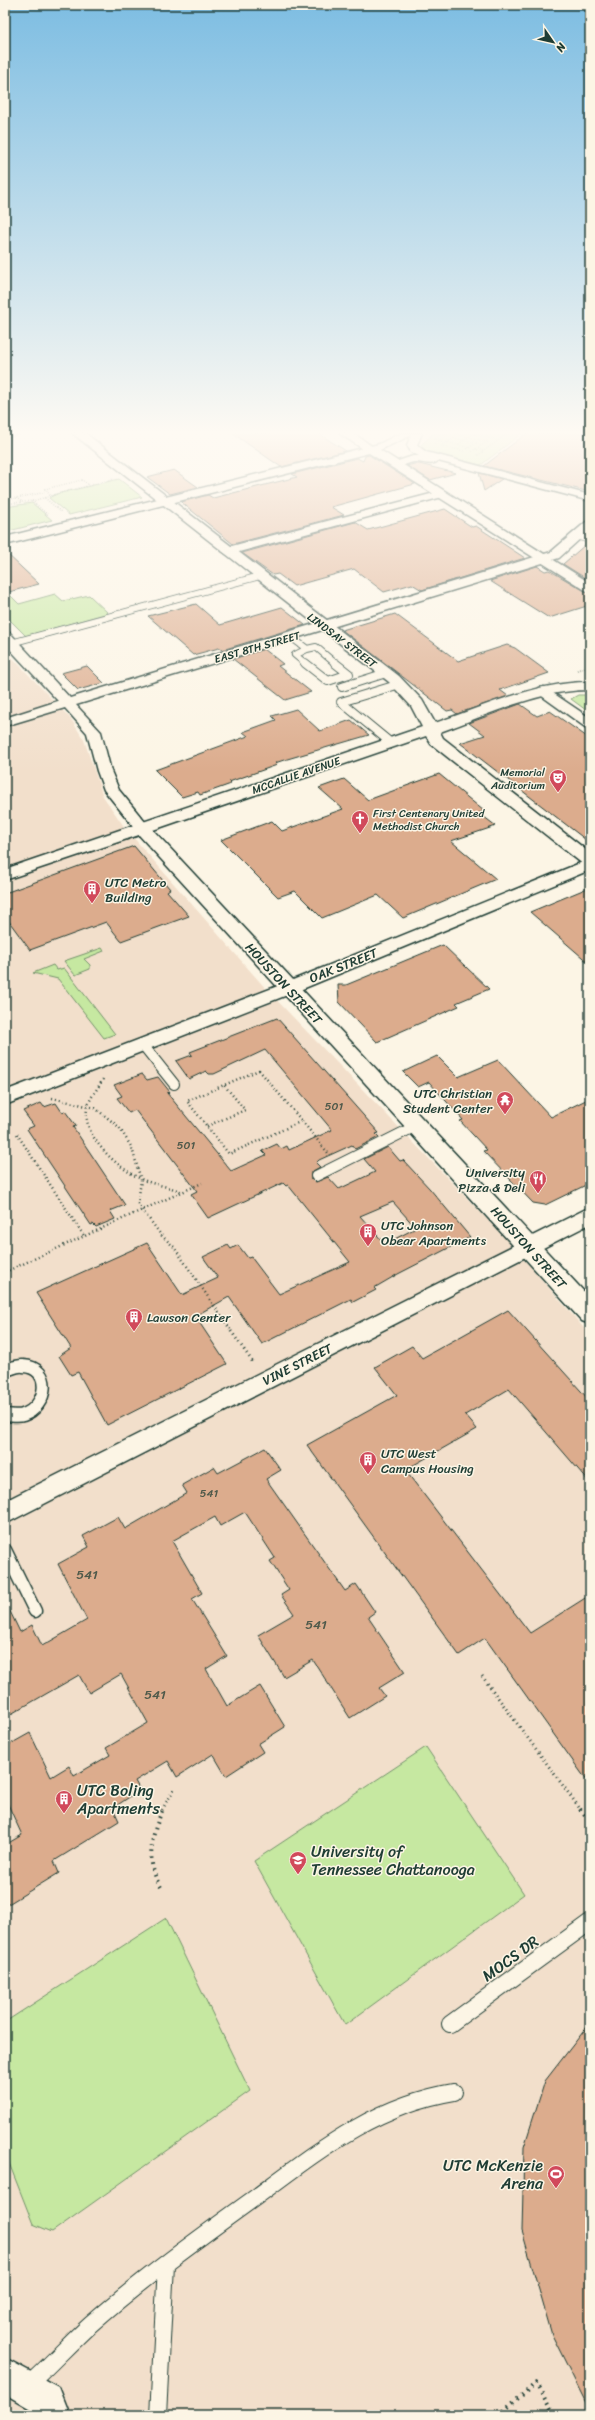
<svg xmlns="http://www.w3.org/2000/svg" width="595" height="2420" viewBox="0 0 595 2420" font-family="Sriracha,sans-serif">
<rect width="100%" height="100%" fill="#fcf5e5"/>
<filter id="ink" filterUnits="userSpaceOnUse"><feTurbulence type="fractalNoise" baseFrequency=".025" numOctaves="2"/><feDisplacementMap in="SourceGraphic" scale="8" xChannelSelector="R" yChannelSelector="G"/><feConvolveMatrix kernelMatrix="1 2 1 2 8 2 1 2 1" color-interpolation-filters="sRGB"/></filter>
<g filter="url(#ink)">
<path fill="#f2dfcb" d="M5 650 71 719 84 740 103 796 125 828 267 990 508 1241 590 1335V2415H5Z"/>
<path fill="#c6e8a1" stroke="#72926a" d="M434 433H522L481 465 426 452 419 447Z
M119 479 142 497 69 515 49 498 56 494Z
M32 503 52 520 5 532V507Z
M9 594 19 604 55 594 63 601 89 595 108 613 26 636 5 615V595Z
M578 695H590V713L571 699Z
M102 948 104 951 84 959 90 965V969L75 975 64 961Z
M53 965 57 970 64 968 115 1034 104 1038 58 979 33 973Z
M426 1747 524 1894 345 2025 254 1861Z
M166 1918 250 2091 52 2232 33 2224 5 2153V2022Z"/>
<path fill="#dcac8d" stroke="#1f3d34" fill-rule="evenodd" d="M232 433H318L346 451 281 467Z
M527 433H590V492L484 466Z
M369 455 415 484 331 507 344 515 233 544 181 502 208 495 213 498 297 477 292 474 357 458 363 461 365 456Z
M414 464H419L456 473 430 480 407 466Z
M174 470 198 487 170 494 147 477Z
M479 473 502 479 484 491Z
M445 509 472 527 476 526 525 558 422 590 412 584 384 592 354 569 294 586 278 574 273 575 242 553 355 522 368 530Z
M586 544H590V581L563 564Z
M5 552 39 584 5 593Z
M537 566 545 571 549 570 590 594V605L549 618 490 581Z
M196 604 220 625 282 607 305 625 222 650 219 648 193 655 148 616Z
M395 614 458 661 507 645 515 648 549 673 500 690 508 696 457 714 452 710 447 711 342 630Z
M264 649 283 664 278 666 311 692 285 700 233 659Z
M87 666 104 683 78 690 61 673Z
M520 704 537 716 550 711 590 739V843L460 743 485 735 469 723Z
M296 709 320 731 351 720 369 735 284 760 275 763 277 765 229 782 231 784 200 795 198 792 182 797 155 770 248 736 243 732 276 720 272 716Z
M439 774 484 811 479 813 496 826 451 841 496 879 403 918 378 895 322 918 295 891 278 897 221 840 272 821 282 831 343 809 319 788 344 779 368 800Z
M134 846 170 889 167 891 189 916 121 941 106 922 30 950 5 916V893Z
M590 887V964L530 912Z
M443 945 489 989 456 1003 459 1006 377 1042 339 1002 338 985H346Z
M277 1018 379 1133 376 1134 379 1137 355 1149 352 1145 319 1160 316 1163 320 1167 311 1172V1179L316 1182 328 1177 339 1189 375 1172 364 1159 388 1147 400 1161 403 1160 430 1189 470 1237 398 1274 374 1288 376 1290 353 1302 351 1299 262 1344 229 1297 195 1316 227 1364 107 1425 78 1372 71 1375 59 1356 71 1348 36 1293 147 1243 182 1295 218 1278 203 1257 228 1245 231 1249 238 1245 248 1258 251 1257 279 1294 350 1262 288 1185 286 1186 283 1183 208 1218 191 1194 197 1191 135 1110 129 1113 117 1098 122 1096 114 1085 142 1074 147 1080 158 1077 170 1092 167 1093 231 1171 266 1155 262 1151 277 1144 281 1149 287 1146 289 1150 332 1130 265 1050 214 1074H209L206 1071 189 1079 176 1061 192 1055 190 1052ZM393 1202 416 1228 385 1244 360 1216Z
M437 1056 458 1077 498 1060 551 1117 590 1098V1183L545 1205 533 1203 483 1151 487 1150 460 1121 463 1120 429 1082 418 1087 403 1072Z
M41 1103 44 1107 56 1103 62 1112 65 1111 76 1126 73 1127 125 1205 110 1211 115 1219 96 1227 93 1224 91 1225 27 1129 34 1126 23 1111Z
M508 1310 590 1401V1483L509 1389 465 1415 477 1429 405 1470 530 1633 590 1595V1785L485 1638 459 1655 307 1445 397 1395 375 1367 412 1346 422 1358Z
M265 1448 281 1470 266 1479 345 1591 356 1584 375 1612 368 1617 405 1672 379 1688 385 1696 350 1718 313 1660 284 1677 258 1635 294 1614 281 1595 289 1590 270 1561 275 1558 245 1512 220 1526 215 1517 172 1541 202 1593 192 1599 227 1656 206 1669 227 1706 260 1686 285 1727 258 1744 263 1752 226 1776 213 1754 177 1777 168 1761 135 1781 140 1790 113 1808 119 1821 54 1861 59 1873 5 1906V1845L22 1835 5 1798V1747L30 1733 51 1777 69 1766 74 1776 110 1755 106 1748 148 1723 121 1674 89 1693 79 1675 11 1714 5 1701V1601L20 1632 32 1625 42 1646 87 1620 58 1564 89 1547 83 1536 118 1517 125 1529 187 1493 182 1485 214 1467 218 1473Z
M590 2023V2411L552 2335 522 2231 524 2147 545 2081Z"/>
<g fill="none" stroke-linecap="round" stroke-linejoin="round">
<defs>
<path id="lane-far4" d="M576 536 590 540
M291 637 307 649
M11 643 260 576
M307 649 316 647 336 664
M306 664 295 655 307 649"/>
<path id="lane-far3" d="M305 663 328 681 349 674 335 663
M342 687 386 673
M391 743 341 702 400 684"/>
<path id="lane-far2" d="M143 1045 174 1084
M316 1176 416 1126"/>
<path id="lane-far1" d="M5 1370C10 1369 18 1365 23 1366 53 1367 48 1407 23 1415 18 1417 11 1415 5 1415
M5 1550 35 1611"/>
<path id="lane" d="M450 2024 590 1922
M29 2384C50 2365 69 2344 90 2325 142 2279 199 2238 256 2197 318 2151 375 2105 454 2092
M158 2415 166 2265"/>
<path id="street" d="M5 433H20L5 438Z
M412 433H422L417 445 426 452 590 495V501L438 461C432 467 422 461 414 462 406 463 400 469 392 467V463L413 456H419L411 452 407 445Z
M442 491 448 494 446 496 228 555 222 551 224 548Z
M590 521V530L559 558 76 705 101 732 111 771 119 790 150 828 147 831H137L104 790 97 771 87 733 65 708 5 726V718L58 701 5 644V632L10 633 70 698 551 552 586 522Z
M544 687 590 718V728L585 727 539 694 537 691 539 688Z
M590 859V870L295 992 5 1105V1091L283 984Z
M590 1207V1224L5 1524V1501Z
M5 2358 59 2387 70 2415H36L34 2411 5 2394Z"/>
<path id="secondary" d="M72 433H85L399 676 422 700 435 723C485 706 537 682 590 682V690C538 690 488 715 440 732L443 738 590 853V866L584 865 431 744 426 736 153 830 590 1298V1324L582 1321 139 835 5 880V869L422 727 411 706 389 682Z
M339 433H353L376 449 374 451H366Z"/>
<path id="primary" d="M401 433H416L380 450 590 583V593L369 453 5 545V537L379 444Z"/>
</defs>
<use href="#lane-far4" stroke="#1f3d34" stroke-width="8"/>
<use href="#lane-far3" stroke="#1f3d34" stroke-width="10"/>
<use href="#lane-far2" stroke="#1f3d34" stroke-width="12"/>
<use href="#lane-far1" stroke="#1f3d34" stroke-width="15"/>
<use href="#lane" stroke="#1f3d34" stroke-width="18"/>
<use href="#street" stroke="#1f3d34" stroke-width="3"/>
<use href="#secondary" stroke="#1f3d34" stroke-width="3"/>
<use href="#primary" stroke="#1f3d34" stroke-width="3"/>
<path stroke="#1f3d34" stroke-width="1.5" stroke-dasharray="0.5 2" stroke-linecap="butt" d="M442 433 434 439 470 448
M453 433 487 442 471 452
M474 434 498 440
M454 438 476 443 464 451 441 446Z
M435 444 449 433
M459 444 474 433
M475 449 484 451
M478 455 509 433
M50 495 45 489 82 480 89 485
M45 498 61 512
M5 501 16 498
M21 501 16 498 47 492
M32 501 48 515
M5 504 32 501 113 479"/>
<path stroke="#1f3d34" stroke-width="2" stroke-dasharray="0.5 2" stroke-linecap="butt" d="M577 670 590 666"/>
<path stroke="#1f3d34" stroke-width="2.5" stroke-dasharray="1 3" stroke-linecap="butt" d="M259 1070 302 1121 229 1154 187 1101Z
M103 1079C98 1089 89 1098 87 1109 82 1137 118 1168 141 1179 154 1185 169 1186 182 1192
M52 1098 95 1108 119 1127 132 1148 141 1180 138 1204 161 1235 174 1247 232 1332
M302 1121 328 1153
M207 1126 245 1110 224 1085
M17 1134 84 1236
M5 1272 202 1183"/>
<path stroke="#1f3d34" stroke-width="3" stroke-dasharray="1 3.5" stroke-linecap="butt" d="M231 1331 254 1364
M482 1676 581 1810
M162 1810 174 1789"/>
<path stroke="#1f3d34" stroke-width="4" stroke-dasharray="1.5 4.5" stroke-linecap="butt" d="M580 1809 590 1823
M161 1887C145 1862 151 1835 163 1809
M499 2415 536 2383 554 2415"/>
<use href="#lane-far4" stroke="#fcf5e5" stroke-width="6"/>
<use href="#lane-far3" stroke="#fcf5e5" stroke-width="8"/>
<use href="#lane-far2" stroke="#fcf5e5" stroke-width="10"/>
<use href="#lane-far1" stroke="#fcf5e5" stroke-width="12"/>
<use href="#lane" stroke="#fcf5e5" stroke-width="16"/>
<use href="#street" fill="#fcf5e5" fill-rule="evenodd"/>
<use href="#secondary" fill="#fcf5e5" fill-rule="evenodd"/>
<use href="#primary" fill="#fcf5e5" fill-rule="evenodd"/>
</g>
</g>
<linearGradient id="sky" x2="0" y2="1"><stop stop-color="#7dbde2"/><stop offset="0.56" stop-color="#fefaf3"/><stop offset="1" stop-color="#fefaf3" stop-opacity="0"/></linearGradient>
<rect width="595" height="772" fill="url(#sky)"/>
<defs>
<symbol id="theatre-pin" viewBox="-11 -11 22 30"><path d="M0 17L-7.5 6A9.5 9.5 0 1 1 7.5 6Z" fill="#d1495b" stroke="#fcf5e5"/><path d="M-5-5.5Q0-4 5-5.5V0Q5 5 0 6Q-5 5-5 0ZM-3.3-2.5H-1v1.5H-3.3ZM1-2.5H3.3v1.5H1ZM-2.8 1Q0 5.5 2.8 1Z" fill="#fff"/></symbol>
<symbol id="church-pin" viewBox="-11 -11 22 30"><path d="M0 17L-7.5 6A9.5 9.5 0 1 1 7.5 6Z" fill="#d1495b" stroke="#fcf5e5"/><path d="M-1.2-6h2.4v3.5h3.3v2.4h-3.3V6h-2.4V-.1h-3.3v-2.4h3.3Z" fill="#fff"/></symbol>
<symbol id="building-pin" viewBox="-11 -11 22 30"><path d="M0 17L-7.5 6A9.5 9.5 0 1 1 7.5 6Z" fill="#d1495b" stroke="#fcf5e5"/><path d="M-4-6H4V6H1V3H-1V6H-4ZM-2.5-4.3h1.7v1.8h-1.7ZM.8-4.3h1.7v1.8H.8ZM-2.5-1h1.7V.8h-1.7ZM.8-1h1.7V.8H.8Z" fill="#fff"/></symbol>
<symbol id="temple-pin" viewBox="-11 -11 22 30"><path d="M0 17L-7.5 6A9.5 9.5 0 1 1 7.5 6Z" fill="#d1495b" stroke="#fcf5e5"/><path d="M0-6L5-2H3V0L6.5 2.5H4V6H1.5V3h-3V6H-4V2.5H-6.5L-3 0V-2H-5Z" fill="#fff"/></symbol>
<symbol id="restaurant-pin" viewBox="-11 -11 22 30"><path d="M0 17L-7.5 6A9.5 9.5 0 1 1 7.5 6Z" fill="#d1495b" stroke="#fcf5e5"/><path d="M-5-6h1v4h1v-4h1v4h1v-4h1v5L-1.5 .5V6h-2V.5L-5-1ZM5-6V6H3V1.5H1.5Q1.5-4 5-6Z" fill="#fff"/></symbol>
<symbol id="university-pin" viewBox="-11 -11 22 30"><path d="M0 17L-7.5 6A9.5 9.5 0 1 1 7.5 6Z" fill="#d1495b" stroke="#fcf5e5"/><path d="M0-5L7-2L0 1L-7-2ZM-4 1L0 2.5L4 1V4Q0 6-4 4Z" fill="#fff"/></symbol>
<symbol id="stadium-pin" viewBox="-11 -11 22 30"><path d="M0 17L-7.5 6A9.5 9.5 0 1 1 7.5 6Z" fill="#d1495b" stroke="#fcf5e5"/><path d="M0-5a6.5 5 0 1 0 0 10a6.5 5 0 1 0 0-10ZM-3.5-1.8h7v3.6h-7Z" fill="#fff"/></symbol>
</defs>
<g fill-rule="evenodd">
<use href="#theatre-pin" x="548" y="768" width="20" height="27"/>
<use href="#church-pin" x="350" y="809" width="20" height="27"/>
<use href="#building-pin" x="82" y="879" width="20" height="27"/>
<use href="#temple-pin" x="495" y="1090" width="20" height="27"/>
<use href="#restaurant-pin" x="528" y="1169" width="20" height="27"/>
<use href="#building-pin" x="358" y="1222" width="20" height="27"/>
<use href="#building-pin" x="124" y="1307" width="20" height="27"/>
<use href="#building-pin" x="358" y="1450" width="20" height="27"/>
<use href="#building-pin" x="54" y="1789" width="20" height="27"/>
<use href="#university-pin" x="288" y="1850" width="20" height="27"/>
<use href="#stadium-pin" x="546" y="2164" width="20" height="27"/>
</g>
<g text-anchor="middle" stroke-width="3" stroke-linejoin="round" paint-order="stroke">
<g font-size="11" fill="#1f3d34" stroke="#fcf5e5">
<text transform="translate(342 640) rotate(37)" y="4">LINDSAY STREET</text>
<text transform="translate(257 647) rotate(-16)" y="4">EAST 8TH STREET</text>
<text transform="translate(296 775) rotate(-19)" y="4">MCCALLIE AVENUE</text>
</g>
<g font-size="11" fill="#1f3d34" stroke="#fcf5e5" text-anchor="end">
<text x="545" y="776">Memorial<tspan x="545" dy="13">Auditorium</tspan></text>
<text x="373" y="817" text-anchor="start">First Centenary United<tspan x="373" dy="13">Methodist Church</tspan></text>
</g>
<g font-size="11" fill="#4e594a">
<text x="334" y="1110">501</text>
<text x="186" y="1149">501</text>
<text x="209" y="1497">541</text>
</g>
<g font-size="13" fill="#1f3d34" stroke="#fcf5e5" text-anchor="start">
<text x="105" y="887">UTC Metro<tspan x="105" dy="15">Building</tspan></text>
<text x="492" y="1098" text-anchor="end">UTC Christian<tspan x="492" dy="15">Student Center</tspan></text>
<text x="525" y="1177" text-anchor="end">University<tspan x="525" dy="15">Pizza &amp; Deli</tspan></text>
<text x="381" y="1230">UTC Johnson<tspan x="381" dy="15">Obear Apartments</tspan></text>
<text x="147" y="1322">Lawson Center</text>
<text x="381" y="1458">UTC West<tspan x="381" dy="15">Campus Housing</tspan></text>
</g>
<g font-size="13" fill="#1f3d34" stroke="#fcf5e5">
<text transform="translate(343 965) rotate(-22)" y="5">OAK STREET</text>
<text transform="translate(284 983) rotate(47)" y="5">HOUSTON STREET</text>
<text transform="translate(529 1247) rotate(48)" y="5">HOUSTON STREET</text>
<text transform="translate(297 1364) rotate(-27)" y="5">VINE STREET</text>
</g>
<g font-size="13" fill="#4e594a">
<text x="87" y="1579">541</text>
<text x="316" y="1629">541</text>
<text x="155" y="1699">541</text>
</g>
<g font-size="16" fill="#1f3d34" stroke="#fcf5e5" text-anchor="start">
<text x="77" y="1796">UTC Boling<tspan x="77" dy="18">Apartments</tspan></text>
<text x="311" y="1857">University of<tspan x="311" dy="18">Tennessee Chattanooga</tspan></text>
<text x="543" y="2171" text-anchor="end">UTC McKenzie<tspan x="543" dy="18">Arena</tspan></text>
</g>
<g font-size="16" fill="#1f3d34" stroke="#fcf5e5">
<text transform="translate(510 1958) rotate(-36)" y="6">MOCS DR</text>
</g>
</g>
<rect width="595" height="2420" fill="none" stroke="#fcf5e5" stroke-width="20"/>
<rect x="10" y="10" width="575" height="2400" fill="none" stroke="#1f3d34" stroke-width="1.5" filter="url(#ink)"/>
<g transform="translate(553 42) rotate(124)" stroke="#fcf5e5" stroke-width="3" paint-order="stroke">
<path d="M0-3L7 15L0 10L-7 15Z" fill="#1f3d34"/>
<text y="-6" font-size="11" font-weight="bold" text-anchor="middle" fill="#1f3d34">N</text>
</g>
</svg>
